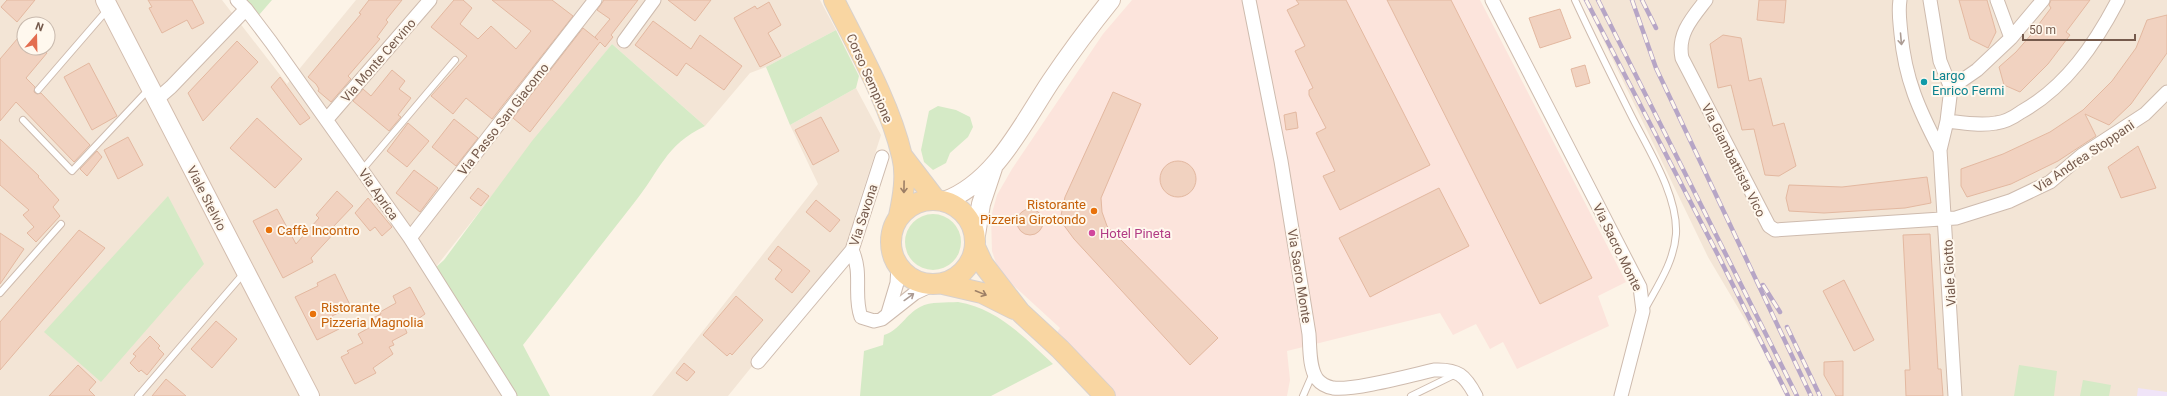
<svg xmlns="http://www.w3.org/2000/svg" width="2167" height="396" viewBox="0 0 2167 396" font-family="Roboto,sans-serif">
<rect width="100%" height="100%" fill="#fcf3e7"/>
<path fill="#f3e5d6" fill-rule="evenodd" d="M0 0H222L287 84 356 0H820L836 30 766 67 750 73 705 126 612 44 435 268 504 396H0ZM24 24H48V48H24Z
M1584 0H2167V396H1788L1776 372 1708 257Z
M856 88 881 135 856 212 847 249 728 396H652L818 184 790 125Z"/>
<path fill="#fce4dc" d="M1132 0H1480L1626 282 1598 296 1609 326 1517 369 1503 342 1490 349 1476 324 1453 335 1440 313 1287 351 1290 380 1287 396H1116L1056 334 1060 328 1003 276 996 263 992 251 991 217 997 195 1012 169 1103 34Z"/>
<path fill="#f0e4f8" d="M2138 388 2167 392V396H2137Z"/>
<path fill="#d5eac6" d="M246 0H272L259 15Z
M836 30 859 76 856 88 790 125 766 67Z
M612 44 705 126C665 145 660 171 634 203 597 250 560 298 523 345L550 396H517L435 268 444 260 532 141Z
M938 106 956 110 970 117 973 127 968 137 950 153 946 163 933 170 924 162 921 150 929 111Z
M168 196 204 264 101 382 44 332Z
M905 242a28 28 0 1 1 56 0a28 28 0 1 1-56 0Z
M958 302C997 308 1025 338 1053 364L991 396H860L864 351 883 345 884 335C900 330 906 314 920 307 931 301 946 303 958 302Z
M2019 365 2057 371 2054 396H2014Z
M2083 380 2111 385 2109 396H2080Z"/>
<path fill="#f1d2c0" stroke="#e3b8a0" d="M7 0H35L17 22 1 7Z
M148 0H192L204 23 192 29 187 20 162 33 149 8 152 7Z
M369 0H402L386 20 388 22 377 37 380 39 348 76 351 79 331 102 318 91 319 89 316 84 308 77 361 14 359 13Z
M454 0H463L472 8 460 24 478 39 491 26 516 49 531 31 492 0H552L573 16 492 119 466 98 453 114 431 96 467 56 431 27Z
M604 0H638L611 35 613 37 605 47 600 42 530 132 513 118 583 28 598 40 595 37 610 19 597 10Z
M668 0H711L695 21Z
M1296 0H1346L1430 165 1340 210 1323 176 1335 171 1316 133 1326 128 1309 95V90L1313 88 1295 51 1305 46 1287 10 1299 4Z
M1387 0H1451L1592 278 1540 304Z
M1759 0H1786L1784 23 1757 20Z
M1959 0H1987L1996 32 1988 48 1970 39Z
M2051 0H2090L2066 32 2070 35 2048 64 2020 92 2004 85 1999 67 2016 52 2030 36 2051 8 2049 5Z
M769 2 781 25 768 33 781 56 760 67 734 18 755 6 757 9Z
M1560 9 1571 38 1540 48 1529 18Z
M2167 15V53L2131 104 2109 125 2085 114 2096 136 2058 161 2011 184 1967 197 1961 186V169L2003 154 2050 132 2083 110 2112 81 2136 48 2147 20Z
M653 21 691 49 700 35 742 66 724 90 686 63 677 76 635 45Z
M24 31V48H41L47 53 26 78 35 87 34 92 37 94 41 93 90 145 74 162 16 102 0 121V59Z
M1723 35 1741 38 1749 81 1761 78 1773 126 1784 123 1796 166 1779 176 1765 175 1754 129 1742 130 1731 85 1718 88 1710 44Z
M237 41 258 62 203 121 188 93Z
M89 63 117 116 92 130 64 77Z
M1585 65 1590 83 1576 87 1571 69Z
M392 70 405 81 399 89 411 98 398 115 401 117 389 131 353 101 363 89 371 96Z
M280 77 310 118 300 125 271 87Z
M1113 92 1141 104 1101 198 1102 212 1107 226 1218 338 1190 365 1074 239 1060 220 1065 197Z
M1296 112 1298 128 1286 130 1284 115Z
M821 117 839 151 813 165 795 130Z
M257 118 302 159 275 188 230 148Z
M454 119 478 138 456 166 432 147Z
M408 123 429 141 407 167 387 151Z
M128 137 143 165 118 179 104 150Z
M0 139 39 176 38 177 59 200 53 207 60 216 36 242 27 233 34 227 23 215 29 210 0 185Z
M2138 146 2156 188 2121 198 2108 167Z
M97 151 102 157 87 176 80 169Z
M1160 179a18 18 0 1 1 36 0a18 18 0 1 1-36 0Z
M414 170 438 188 420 212 396 193Z
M1927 177 1931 203 1905 208 1824 213 1789 211 1786 198 1789 185 1842 187Z
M478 188 489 196 481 206 470 198Z
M1439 188 1469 246 1370 297 1339 238Z
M337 191 353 206 333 227 337 230 311 258 313 262 283 278 253 221 277 209 296 244 319 218 316 215Z
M368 198 392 227 382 236 375 227 370 231 355 213Z
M816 200 840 220 830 232 806 212Z
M1017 222a13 13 0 1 1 26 0a13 13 0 1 1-26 0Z
M79 230 105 248 0 370V322Z
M0 233 24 249 0 284Z
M1930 234 1938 369H1941L1943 396H1906L1905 370H1910L1903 235Z
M778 246 810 271 792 293 775 279 782 270 768 259Z
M335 274 351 307 332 316 339 329 317 340 295 297 318 286 317 283Z
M1844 280 1874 340 1854 351 1823 291Z
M410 287 425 314 405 328 407 333 392 341 394 345 389 347 393 354 373 368 376 373 355 384 341 357 349 353 347 351 363 343 358 334 376 324 373 318 381 314 380 312 396 303 393 296Z
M736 296 763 320 732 355 730 353 727 356 703 335Z
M216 321 237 339 212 368 191 349Z
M150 336 160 346 158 348 164 354 147 375 141 370 139 372 130 363 136 356 133 354Z
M1843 361V396H1836L1824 375V362Z
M684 363 695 372 687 381 676 373Z
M78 365 96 382 89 390 95 396H49Z
M166 379 186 396H152Z"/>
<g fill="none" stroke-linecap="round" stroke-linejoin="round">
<defs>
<path id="lane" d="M1575 0C1593 39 1612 77 1631 115 1648 149 1678 195 1676 234 1674 262 1658 285 1645 309
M38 90 108 9
M23 120 72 171 149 89
M362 170 455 60
M0 293 61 224
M138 396 244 273
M1303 396 1313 373
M1411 396 1456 374"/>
<path id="street" d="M237 0 246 9 271 42 410 238 510 396
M1249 0 1281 161 1309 334C1310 347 1309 368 1317 379 1321 384 1328 387 1333 388 1353 391 1412 375 1434 370 1458 369 1465 375 1476 396
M1492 0 1640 287 1643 311 1621 396
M1706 0C1692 18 1677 34 1682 58L1769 226 1775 230 1956 218 2010 201 2050 182 2082 155 2145 114 2167 92
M1900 0C1898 12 1900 22 1901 34 1905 79 1919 110 1940 150
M1930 0 1940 61 1951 88 1947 121 1940 150 1955 396
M1997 0 2011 38 2043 0
M624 41 654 0
M1951 88 1977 70 2011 38
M156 100 171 87 246 9
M327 119 430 0
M1947 121C1963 123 1980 126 1996 123 2005 122 2014 117 2021 112 2066 87 2095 44 2118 0
M410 238 595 0
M852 250C863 274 853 295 861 317L874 321 882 319 915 293 932 285
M888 313 897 283 898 266
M758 362 852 250 882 157"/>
<path id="secondary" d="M105 0 310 396
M944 201C995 183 1023 123 1051 81 1070 53 1090 26 1111 0
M976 235 981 204 993 168"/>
<path id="primary" d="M834 0C858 48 890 104 902 156 907 175 903 197 899 216
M903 157 936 200
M891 242a42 42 0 1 1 84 0a42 42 0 1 1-84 0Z
M976 249 983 264 1020 312 1060 349 1105 396
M943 284 982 293 1014 309"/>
</defs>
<use href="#lane" stroke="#cebbae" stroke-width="8"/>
<use href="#street" stroke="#cebbae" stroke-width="15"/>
<use href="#secondary" stroke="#d3bdae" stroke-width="20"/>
<use href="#primary" stroke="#d8d1cd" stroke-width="22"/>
<use href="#lane" stroke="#fff" stroke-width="6"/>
<use href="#street" stroke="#fff" stroke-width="13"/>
<use href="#secondary" stroke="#fff" stroke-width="18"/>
<use href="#primary" stroke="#f9d6a2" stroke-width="20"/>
<defs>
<path id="rail" d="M1586 0 1718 255 1788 396
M1598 0 1797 396
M1632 0 1656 68 1811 396
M1642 0 1656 28
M1763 285 1780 312
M1787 327 1820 396"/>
</defs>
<use href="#rail" stroke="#b6a5c6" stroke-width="4.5"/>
<use href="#rail" stroke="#fff8ee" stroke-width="3" stroke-dasharray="9" stroke-linecap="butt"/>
</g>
<defs><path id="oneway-shaft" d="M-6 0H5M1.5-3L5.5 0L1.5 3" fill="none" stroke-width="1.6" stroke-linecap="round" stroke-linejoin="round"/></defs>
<g stroke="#ac9c94">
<use href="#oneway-shaft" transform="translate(1901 39) rotate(85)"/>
<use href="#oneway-shaft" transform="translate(909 297) rotate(-36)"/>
</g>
<g stroke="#9d7f66">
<use href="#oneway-shaft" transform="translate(904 187) rotate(91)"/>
<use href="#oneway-shaft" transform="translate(981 293) rotate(22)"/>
</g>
<circle fill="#0f9aa8" stroke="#fff8ee" stroke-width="1.5" cx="1924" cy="82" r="4"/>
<g fill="#e8710a" stroke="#fff8ee" stroke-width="1.5">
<circle cx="1094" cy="211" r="4"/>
<circle cx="269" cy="230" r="4"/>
<circle cx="313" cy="314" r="4"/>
</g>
<circle fill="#d1479c" stroke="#fff8ee" stroke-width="1.5" cx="1092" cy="233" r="4"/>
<g text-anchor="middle" stroke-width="4" stroke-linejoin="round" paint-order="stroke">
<g font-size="13" fill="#755a4c" stroke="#fff8ee">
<text transform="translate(378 60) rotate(-49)" y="5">Via Monte Cervino</text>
<text transform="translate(870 78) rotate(66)" y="5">Corso Sempione</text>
<text transform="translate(503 119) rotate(-52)" y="5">Via Passo San Giacomo</text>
<text transform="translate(2084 156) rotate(-34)" y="5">Via Andrea Stoppani</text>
<text transform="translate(1734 160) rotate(63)" y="5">Via Giambattista Vico</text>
<text transform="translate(379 194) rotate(55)" y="5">Via Aprica</text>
<text transform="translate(207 198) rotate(63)" y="5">Viale Stelvio</text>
<text transform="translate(863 215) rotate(-72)" y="5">Via Savona</text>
<text transform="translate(1618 247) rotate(64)" y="5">Via Sacro Monte</text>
<text transform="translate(1949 273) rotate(-93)" y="5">Viale Giotto</text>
<text transform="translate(1300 276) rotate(81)" y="5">Via Sacro Monte</text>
</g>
<g font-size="13" fill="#0d838f" stroke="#fff8ee" text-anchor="start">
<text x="1932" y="80">Largo<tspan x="1932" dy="15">Enrico Fermi</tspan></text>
</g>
<g font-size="13" fill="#c56008" stroke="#fff8ee" text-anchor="start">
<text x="1086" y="209" text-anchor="end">Ristorante<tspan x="1086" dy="15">Pizzeria Girotondo</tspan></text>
<text x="277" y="235">Caffè Incontro</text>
<text x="321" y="312">Ristorante<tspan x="321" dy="15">Pizzeria Magnolia</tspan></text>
</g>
<g font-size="13" fill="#b23c85" stroke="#fff8ee" text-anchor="start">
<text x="1100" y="238">Hotel Pineta</text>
</g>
</g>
<g transform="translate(36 36) rotate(20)"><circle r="19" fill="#fff8ee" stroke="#c8b9ad"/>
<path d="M0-3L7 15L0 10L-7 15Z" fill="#e36d50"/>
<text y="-6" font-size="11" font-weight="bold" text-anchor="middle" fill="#755a4c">N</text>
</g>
<path d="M2023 34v6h112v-6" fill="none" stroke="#755a4c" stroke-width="2"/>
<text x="2029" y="34" font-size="12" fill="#755a4c" stroke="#fff8ee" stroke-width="3" paint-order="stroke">50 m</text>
</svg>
